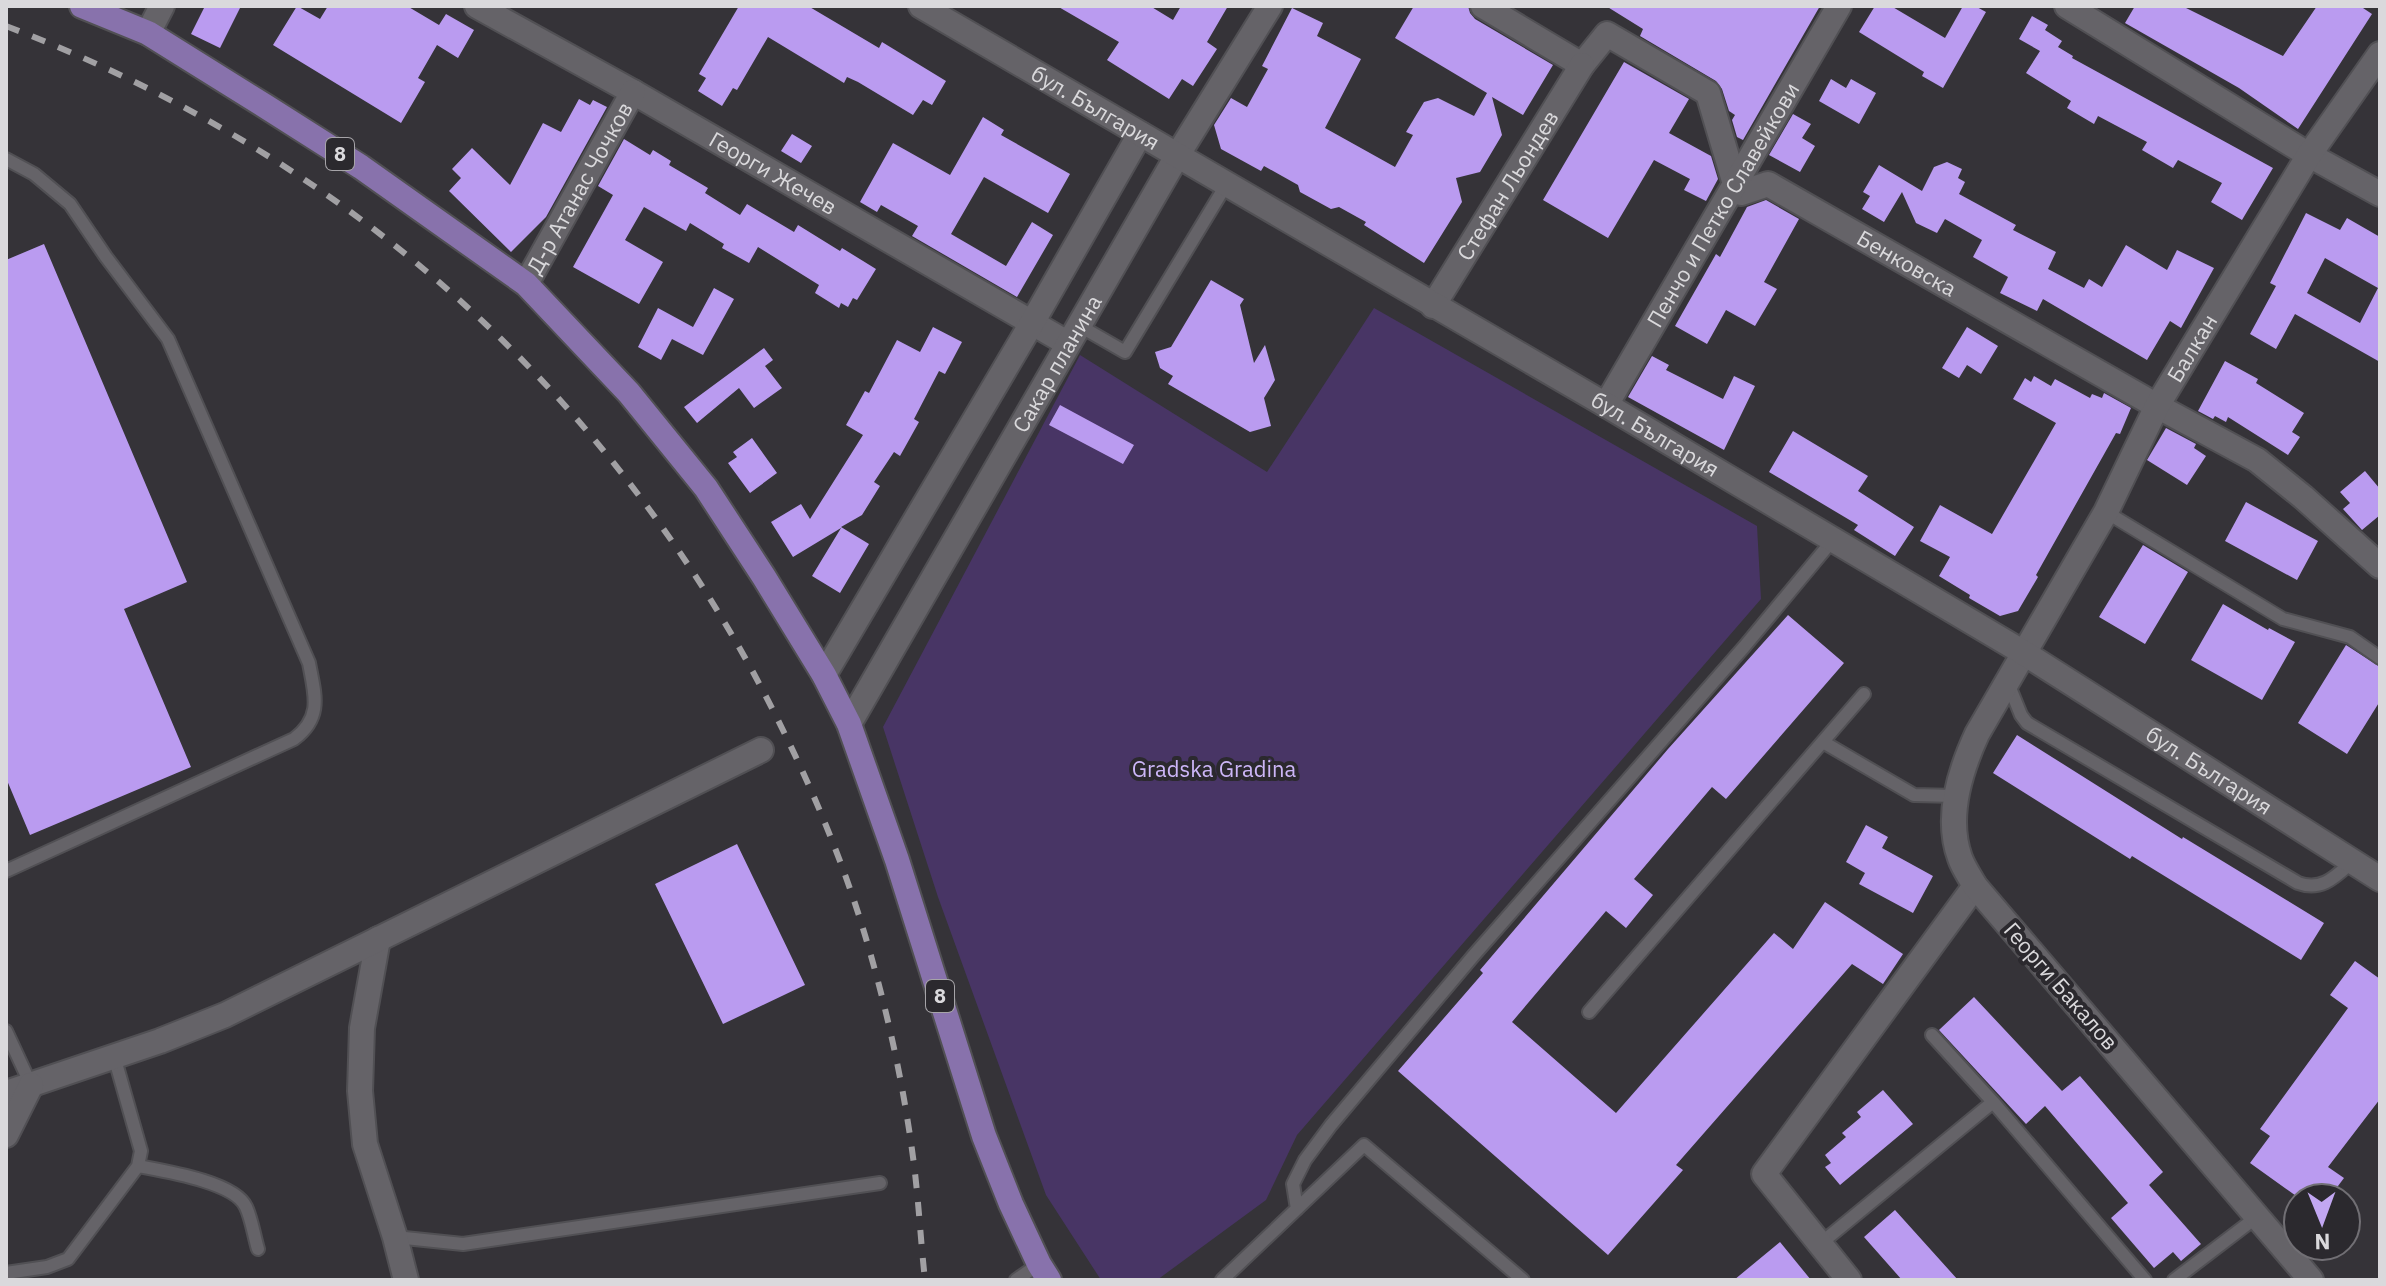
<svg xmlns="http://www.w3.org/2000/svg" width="2386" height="1286" viewBox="0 0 2386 1286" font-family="'IBM Plex Sans',sans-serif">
<rect width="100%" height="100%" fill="#353338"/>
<path fill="#483565" d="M1374 308 1757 526 1761 599 1297 1135 1266 1200 1157 1280H1101L1046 1195 938 897 883 727 1080 355 1267 472Z"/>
<path fill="#ba9bf0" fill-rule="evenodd" d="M205 6H241L220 48 191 34Z
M297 6 320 19 328 6H407L439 25 446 14 474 30 458 58 437 45 418 78 425 82 401 123 273 45Z
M739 6H808L879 48 882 42 946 81 932 105 923 100 913 115 858 82 847 77 844 83 768 37 737 90 733 88 722 106 698 91 706 78 699 74Z
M1057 6H1150L1173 20 1181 6H1228L1207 42 1217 49 1193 86 1182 79 1169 99 1107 60 1119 42Z
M1414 6H1468L1470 13 1475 19 1553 65 1523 115 1492 97 1502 135 1480 172 1456 178 1462 202 1424 263 1364 225 1366 222 1339 207 1331 209 1300 192 1298 185 1264 166 1261 171 1221 149 1214 125 1231 98 1247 107 1268 69 1262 66 1292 8 1323 23 1317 36 1361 59 1325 128 1395 167 1413 135 1406 132 1424 102 1438 98 1474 116 1487 93 1395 38Z
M1606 6H1820L1743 140 1737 137 1732 120 1735 115 1729 111 1722 89 1716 81 1640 36 1643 29Z
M1875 6H1891L1945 38 1963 6H1975L1986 12 1943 88 1922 76 1924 72 1859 32Z
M2135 6H2182L2283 56 2317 6H2360L2372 14 2298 129 2239 88 2125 23Z
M2032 16 2048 25 2045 30 2062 41 2058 47 2073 56 2072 58 2273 168 2242 220 2211 202 2222 183 2178 160 2173 168 2142 150 2147 142 2098 116 2094 124 2067 108 2071 101 2026 73 2040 51 2019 39Z
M1624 62 1689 99 1669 133 1711 156 1718 179 1706 201 1684 190 1690 179 1654 160 1608 238 1543 200Z
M1831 79 1846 88 1851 79 1876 93 1859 124 1819 101Z
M579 99 590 105 593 100 607 107 546 217 511 252 449 191 461 178 452 169 472 148 510 185 543 123 561 132Z
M1793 114 1811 124 1802 138 1815 146 1800 172 1769 155Z
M983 117 1004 130 1001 135 1070 174 1048 213 984 177 951 234 1006 266 1032 222 1053 235 1017 297 912 236 918 226 881 205 877 212 860 202 893 143 950 175Z
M792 134 812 146 801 163 781 151Z
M624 139 650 155 653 150 671 161 669 165 708 188 705 193 740 215 747 204 794 232 798 225 840 251 842 248 876 269 857 300 853 298 848 307 841 303 839 308 815 293 819 285 758 247 749 263 722 248 724 244 690 223 686 231 644 207 625 240 663 262 639 304 573 267 613 195 598 186Z
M1947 162 1962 169 1958 178 1965 182 1959 194 2016 225 2013 230 2056 252 2048 269 2084 288 2089 279 2102 287 2126 245 2167 270 2177 250 2214 268 2181 328 2170 321 2147 360 2043 299 2037 311 2000 293 2008 277 1973 257 1982 240 1945 219 1937 233 1916 223 1902 192 1884 222 1862 209 1870 196 1863 192 1879 165 1922 191 1934 167Z
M1766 200 1799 219 1764 282 1777 289 1755 326 1726 310 1707 344 1675 326 1716 254 1720 257 1747 207Z
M2306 213 2340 230 2347 218 2380 237V362L2295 314 2276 349 2250 334 2276 286 2270 283ZM2325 258 2378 288 2360 323 2307 293Z
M44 244 187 582 124 609 191 767 30 835 6 778V260Z
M1211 280 1244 299 1240 305 1254 363 1265 345 1275 380 1264 398 1271 426 1250 432 1168 384 1173 376 1160 368 1155 352 1171 347Z
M714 288 734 299 703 355 672 339 661 360 638 347 658 308 693 327Z
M933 327 962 342 945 374 939 371 914 419 919 422 900 456 894 452 874 482 880 486 862 515 841 527 869 544 840 593 812 576 841 528 793 557 771 522 801 504 810 519 863 435 846 425 865 391 869 393 897 340 920 352Z
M1967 327 1998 346 1981 374 1967 365 1959 378 1942 368Z
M764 348 773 360 765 366 782 388 754 408 739 388 697 423 684 407Z
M1652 356 1669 365 1666 370 1723 399 1734 376 1755 386 1724 450 1628 397Z
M2225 361 2258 379 2256 383 2304 413 2292 432 2300 437 2288 455 2228 417 2226 422 2215 416 2213 419 2198 411Z
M2034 376 2051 386 2055 379 2090 398 2092 394 2102 398 2104 393 2131 408 2120 434 2116 433 2036 575 2038 577 2018 611 2000 616 1969 598 1970 595 1939 576 1950 557 1920 541 1940 505 1992 534 2056 423 2013 399 2025 378 2031 382Z
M1060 405 1134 445 1123 464 1049 425Z
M2166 428 2196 444 2194 448 2206 456 2187 485 2147 460Z
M1793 431 1868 476 1858 491 1914 527 1895 556 1854 530 1858 525 1769 472Z
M752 438 777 473 750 493 728 463 737 457 733 452Z
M2365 471 2380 489V515L2362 530 2343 509 2350 503 2340 492Z
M2246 502 2318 541 2297 580 2225 541Z
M2143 545 2188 572 2145 644 2099 617Z
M2223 604 2268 630 2269 628 2295 642 2262 700 2191 660Z
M1788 615 1844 663 1726 799 1712 787 1634 879 1653 895 1626 928 1606 911 1512 1022 1616 1113 1774 933 1793 949 1825 902 1903 954 1883 984 1852 964 1676 1165 1683 1170 1608 1255 1398 1071 1483 973 1480 970 1668 749Z
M2346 645 2380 667V701L2347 754 2298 723Z
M2017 735 2182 839 2183 837 2324 923 2301 960 2132 856 2130 859 1993 773Z
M1866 825 1888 837 1882 848 1933 876 1913 913 1859 884 1865 873 1846 862Z
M737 844 805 985 723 1024 655 884Z
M2355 961 2380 979V1099L2328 1167 2344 1178 2329 1198H2299L2250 1163 2270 1136 2260 1129 2348 1008 2330 995Z
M1974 997 2062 1091 2080 1076 2163 1172 2149 1185 2201 1244 2181 1261 2173 1252 2154 1268 2111 1218 2128 1203 2045 1106 2026 1124 1939 1030Z
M1883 1090 1913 1124 1840 1185 1825 1167 1831 1163 1825 1155 1846 1137 1842 1133 1861 1117 1857 1112Z
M1895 1210 1958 1280H1902L1864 1237Z
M1780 1242 1811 1280H1734Z"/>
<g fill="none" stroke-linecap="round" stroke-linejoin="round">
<defs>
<path id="service" d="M6 159 34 174 70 204 106 257 168 339 309 663C315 695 323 717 294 739L6 871
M1078 325 1125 352 1226 185
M2106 512 2283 619 2350 637 2380 658
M2008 683 2021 715 2027 723 2298 883C2322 892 2336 876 2353 861
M1823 742 1914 795 1956 796
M1589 1012 1864 694
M6 1031 31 1085
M1932 1035 1993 1102 2145 1280
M138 1166C164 1171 235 1182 246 1207 252 1220 254 1236 258 1249
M1297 1209 1293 1184 1305 1160 1331 1125 1474 955 1744 647 1832 541
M395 1237 463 1244 880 1183
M1820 1244 1993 1102
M6 1273 47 1267 68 1259 138 1166 141 1151 114 1056
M1016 1280 1039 1264
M1222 1280 1364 1145 1523 1280
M2174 1280 2258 1216"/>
<g id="minor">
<path id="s1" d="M477 6 633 92 1067 343"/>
<path id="s2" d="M1483 6 1582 65 1607 34 1708 93 1735 184 1741 193 1768 184 2157 406 2257 460 2303 497 2380 566"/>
<path d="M2067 6 2309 155 2380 194"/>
<path d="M148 33 162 6"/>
<path id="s3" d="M526 284 633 92"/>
<path id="s4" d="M1433 306 1582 65"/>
<path id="s5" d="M1606 405 1839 6"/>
<path d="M824 675 1032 323 1140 134"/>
<path id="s6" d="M849 724 1177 156 1270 6"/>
<path d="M378 939 362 1028 360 1091 365 1144 395 1237 406 1280"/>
<path d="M6 1093 160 1041 225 1015 761 750"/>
<path d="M6 1135 31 1085"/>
<path d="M1849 1280 1764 1174 1975 886"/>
<path id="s7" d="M2311 1280 1975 886C1970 877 1963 867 1960 858 1945 817 1960 771 1977 734L2106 512 2157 406 2309 155 2380 54"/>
</g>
<g id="tertiary">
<path id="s8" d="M921 6 1606 405 2024 653 2380 879"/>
</g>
<path id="primary" d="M82 6 148 33 265 106 361 167 526 284 629 393 706 488 764 577 824 675 849 724 897 860 984 1136 1011 1204 1039 1264 1049 1280"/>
</defs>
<use href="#service" stroke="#515054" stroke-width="16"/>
<use href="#minor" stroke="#515054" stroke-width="28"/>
<use href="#tertiary" stroke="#515054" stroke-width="28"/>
<use href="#primary" stroke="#515054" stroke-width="28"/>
<use href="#service" stroke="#656368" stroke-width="12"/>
<use href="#minor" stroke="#656368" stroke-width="24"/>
<use href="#tertiary" stroke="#656368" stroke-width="24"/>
<use href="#primary" stroke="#8872ac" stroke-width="24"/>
<path stroke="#a1a0a3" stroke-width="6" stroke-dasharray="14 14" stroke-linecap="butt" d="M6 26C330 150 586 368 753 672 796 752 834 836 861 922 886 1003 905 1089 915 1173 919 1208 921 1244 925 1280"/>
</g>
<g text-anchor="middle" stroke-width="8" stroke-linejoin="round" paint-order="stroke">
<g fill="#2b292e" stroke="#a6a4a8" stroke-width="2">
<rect x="326" y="138" width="28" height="32" rx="6"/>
<rect x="926" y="980" width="28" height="32" rx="6"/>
</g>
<g font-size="20" font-weight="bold" fill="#dad9dc">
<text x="340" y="161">8</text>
<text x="940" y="1003">8</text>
</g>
<g font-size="22" fill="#dad9dc" stroke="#2b292e">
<text dy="8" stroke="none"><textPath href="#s8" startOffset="202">бул. България</textPath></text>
<text dy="8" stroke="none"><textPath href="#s1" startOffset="340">Георги Жечев</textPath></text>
<text dy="8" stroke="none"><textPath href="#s4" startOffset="142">Стефан Льондев</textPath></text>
<text dy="8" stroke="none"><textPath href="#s3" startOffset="110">Д-р Атанас Чочков</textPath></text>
<text dy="8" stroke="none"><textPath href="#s5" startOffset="232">Пенчо и Петко Славейкови</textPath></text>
<text dy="8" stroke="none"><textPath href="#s2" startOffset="566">Бенковска</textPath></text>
<text dy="8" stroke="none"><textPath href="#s7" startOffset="1120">Балкан</textPath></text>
<text dy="8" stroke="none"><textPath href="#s6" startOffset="416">Сакар планина</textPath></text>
<text dy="8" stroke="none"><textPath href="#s8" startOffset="850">бул. България</textPath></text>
<text dy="8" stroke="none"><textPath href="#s8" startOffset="1498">бул. България</textPath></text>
<text transform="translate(2061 986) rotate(49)" y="8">Георги Бакалов</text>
</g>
<g font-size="22" fill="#ccb6f7" stroke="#2b292e">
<text x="1214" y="777">Gradska Gradina</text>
</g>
</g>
<rect width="2386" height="1286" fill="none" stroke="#dad9dc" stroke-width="16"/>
<g transform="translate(2322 1222) rotate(179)"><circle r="38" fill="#2b292e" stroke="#716f74" stroke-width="2"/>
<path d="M0-6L14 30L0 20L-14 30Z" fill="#c2a7f2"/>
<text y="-12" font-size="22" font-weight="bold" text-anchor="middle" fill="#dad9dc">N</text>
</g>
</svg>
